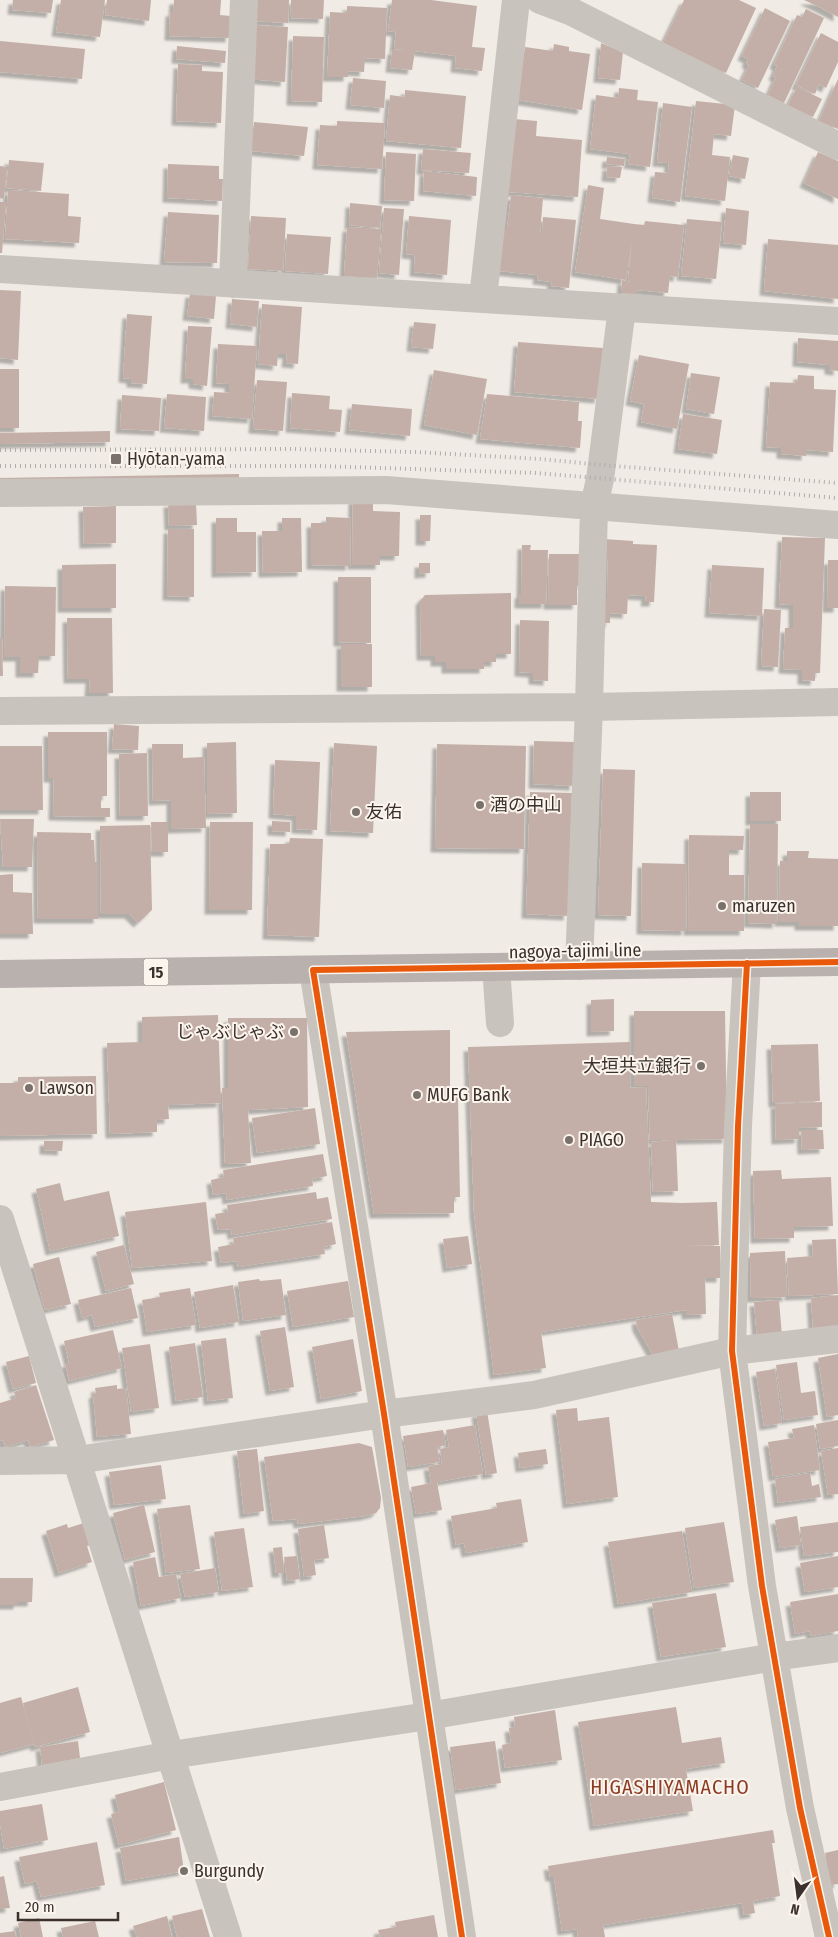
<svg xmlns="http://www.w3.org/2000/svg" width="838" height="1937" viewBox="0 0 838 1937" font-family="'Fira Sans Condensed','Noto Sans JP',sans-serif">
<defs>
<filter id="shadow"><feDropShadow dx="-4.5" dy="4.5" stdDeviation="1" flood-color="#0004"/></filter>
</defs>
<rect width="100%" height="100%" fill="#f0ebe5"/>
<path fill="#c3afa7" filter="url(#shadow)" d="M13 0H53L51 13 12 10Z
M61 0H105L100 37 56 32Z
M107 0H151L149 21 105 15Z
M174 0H221L220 15 231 16 230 38 169 36 170 12H173Z
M254 0H289L288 23 253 21Z
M291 0H324L323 19 290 18Z
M392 0H431L477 6 472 47 485 48 482 71 455 68 456 56 415 51 412 70 390 68 392 50H405L394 49 396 32 388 31Z
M684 0H739L756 8 726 73 663 43Z
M804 0H838V17L819 7Z
M347 6 387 8 385 59 365 58 364 72 348 71V77H327L330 12 347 13Z
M765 8 790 21 758 88 742 80 749 65 746 63 748 59 742 56Z
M806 9 824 18 784 103 768 95 776 77 773 76 777 66 774 64 797 15 802 17Z
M253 25 288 27 285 82 249 79Z
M821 33 838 42V62L826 88 819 84 815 94 796 85Z
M293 36 324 37 322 102 291 101Z
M0 41 85 49 82 79 0 72Z
M601 43 623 52 620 80 598 78Z
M554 44 569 47V51L590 54 582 110 518 100 525 47 553 51Z
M177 46 226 51 225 63 176 59Z
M178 64 202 65V71L223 72 221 123 176 121Z
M353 78 386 81 384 108 350 105Z
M838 79V129L819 121Z
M797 87 822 99 813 117 788 105Z
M619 88 638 90 637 100 658 102 650 167 628 164 630 154 590 149 596 95 618 98Z
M405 90 466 96 461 148 386 141 390 95 405 97Z
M696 101 735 105 731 136 714 134 712 155 730 157 725 201 685 196Z
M663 103 692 107 680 202 652 198 655 172 668 173 669 163 657 162Z
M514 119 537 121 536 136 582 140 578 197 509 192Z
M337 121 385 123 382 169 317 165 320 125 337 126Z
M254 122 308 127 304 156 251 151Z
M423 149 471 153 469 173 421 170Z
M386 152 416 154 414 201 384 200Z
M818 152 838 161V199L804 183Z
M733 155 749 158 745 179 729 176Z
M607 157 625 159 624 166 606 164Z
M9 160 44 163 41 191 6 188Z
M168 164 219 166V179H223L222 201 167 198Z
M0 166 7 167 4 199 0 198Z
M607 166 622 167 620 178 606 177Z
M424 171 477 177 476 196 423 191Z
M588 185 604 188 600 219 634 224 644 225 645 221 684 225 678 277 670 276 668 293 637 290V294L621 293 622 280 631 282 628 280 632 242 626 280 575 272Z
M8 190 69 194 68 216 81 217 79 243 5 239Z
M511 195 543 198 540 233H542L543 217 576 220 569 288 551 286 552 282 537 280 538 275 499 271 504 229H507Z
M0 202H6L2 253H0Z
M350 203 382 206 380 228 349 225Z
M384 208 404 209 399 275 379 273Z
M726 208 749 211 746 245 723 243Z
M168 212 219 215 217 263 164 262Z
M251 216 286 218 283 271 248 269Z
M409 216 451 220 447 275 414 272 415 255 406 254Z
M687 219 722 222 716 279 681 276Z
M347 227 381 229 377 278 344 276Z
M287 234 331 237 328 274 285 271Z
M768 239 838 245V299L764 291Z
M0 290 21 291 18 360 0 358Z
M190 293 216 296 214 319 187 316Z
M232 299 259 301 257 327 230 324Z
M262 304 302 307 298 364 286 363 287 354H278L277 366 258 364Z
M127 314 152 316 147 384 131 383V379L123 378Z
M414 322 436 324 433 349 411 347Z
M188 326 212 327 207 386 193 384V379H185Z
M798 338 838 341V371L829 370V365L797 362Z
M518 342 603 348 599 399 514 392Z
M218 344 257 346 252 419 212 416 214 392 229 393V384L216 383Z
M639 355 689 364 677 429 641 422 644 404 630 401Z
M0 369H19V428H0Z
M434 370 487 379 477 435 424 425Z
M691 373 720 377 714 414 686 409Z
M798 375 814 376V389L836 390 833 452 806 450V456L781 454V448L766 447 770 382 797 383Z
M257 380 287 382 283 431 253 429Z
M292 393 330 396 329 409 342 410 340 432 290 428Z
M167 394 206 397 204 431 164 428Z
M487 394 579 402 578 421H582L580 448 480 439Z
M122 395 161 398 159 431 120 429Z
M352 404 412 409 410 436 349 430Z
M683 414 722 420 717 454 678 449Z
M110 431V442L0 444V433Z
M239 474V479L0 484V478Z
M353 499 373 500V511L400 512 399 556H380V565H352Z
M196 502 197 525 169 526 168 503Z
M116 506V543L84 544 83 507Z
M420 515H431L430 541H420Z
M326 517 351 518 350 566 311 565V523H326Z
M216 518H237V532H256V572L216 573Z
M282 518H301L302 572 263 573 262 531H282Z
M168 529H194V597L167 596Z
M782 537 825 538 820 673H815V681L802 680V670L783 669 785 628H793V605L779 604Z
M604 539 633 541V544L657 545 654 602H645L646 596 628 595 627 614 610 613V623H600L601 598H607L608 559H604Z
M522 545H531L530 550H548L546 604H519V594H521Z
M549 554H580L582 585 577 586V605H548Z
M828 560H838V608H827Z
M419 563H430V573L419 574Z
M116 564V608H62V565Z
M712 565 764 568 762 616 709 613Z
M338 577H371V643L338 642Z
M5 586 56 587 55 656H39L38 673H20V657H4Z
M511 593V654H496V662H484V669H446V662H435V656H421L420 601 425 595Z
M764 609 781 610 778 667 761 666Z
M67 618H112L113 693H89L90 679H68Z
M520 620 549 621 548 681 533 680V673L519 672Z
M0 638H2L3 676H0Z
M341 644H372V687H341Z
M114 724 139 726 138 750 112 749Z
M48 732H107V796H101V808H110V817L53 816 54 778H48Z
M534 741 574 742V786L533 784Z
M236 742 237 813 207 814V743Z
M334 743 377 746 373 833 330 831Z
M152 744H183V758L204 757 206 828 171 829V800L153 801Z
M437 744 526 746 524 849 435 848Z
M0 746H42L43 810H0Z
M147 753 148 816H120L119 754Z
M275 760 320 762 317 830 296 829V816L273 814Z
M603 769 635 770 631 916 598 915Z
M530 792 572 793 568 916 526 914Z
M750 792H781V821H750Z
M0 819H34L32 867H3Z
M272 821 290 822V832L272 831Z
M151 822H168V852H152Z
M210 822H253L252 910H209Z
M750 824H778L777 924 748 923Z
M150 825 152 910 138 923 129 914H101L100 826Z
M37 832 91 833V840H94L95 862H98V919H38Z
M689 835 744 836 743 850H729V875H744V931H688Z
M290 838 323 839 319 937 267 935 270 844H289Z
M787 851H809L808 858 838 859V926H799V922H779L780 861H787Z
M642 863 687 864 686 931 641 930Z
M13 874V892L32 893 33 934H0V875Z
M614 999V1031L591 1032V1000Z
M634 1011H725L727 1139 676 1140 678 1191 653 1192 651 1142 672 1140H650L648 1086H634Z
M218 1015 221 1103 168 1105 169 1119 157 1120V1132L110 1134 107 1043 142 1042V1017Z
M228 1018H307L308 1107 248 1110 251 1163 225 1164 222 1088H228Z
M450 1030V1096H458L460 1197H454V1213L374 1214 346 1032Z
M630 1042V1088L646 1087 651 1202 682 1203 717 1202 719 1245 683 1246H720L721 1278H705L706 1314 686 1315V1310L541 1332 546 1368 494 1375 474 1213 468 1047Z
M818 1044 820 1101 773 1103 771 1045Z
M96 1076 97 1134 0 1136V1083H18V1077Z
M822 1102V1127L799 1128V1139L776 1140 775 1104Z
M315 1108 320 1144 257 1153 252 1118Z
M801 1130H823L824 1149 802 1150Z
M44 1141H63L62 1151 44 1150Z
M323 1154 327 1176 312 1179 313 1186 227 1200 226 1193 213 1195 211 1180 224 1177 223 1170Z
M781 1170 782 1179 831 1177 833 1226 794 1227V1238L755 1239 753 1171Z
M60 1183 64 1201 109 1191 119 1236 50 1251 36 1189Z
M316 1192 317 1199 328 1197 332 1219 232 1235 231 1229 218 1230 215 1214 228 1212 227 1205Z
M206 1202 212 1261 132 1268 125 1212Z
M332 1222 336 1244 324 1247 325 1254 238 1267 237 1261 221 1263 218 1247 234 1244 233 1238Z
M468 1236 472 1264 447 1268 443 1239Z
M836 1239 838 1294 789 1296 787 1258 813 1256 812 1240Z
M124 1245 134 1284 106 1291 96 1252Z
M785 1251 787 1297 751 1298 750 1253Z
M59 1257 71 1304 45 1310 33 1264Z
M259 1279 260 1281 281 1279 286 1315 243 1321 238 1282Z
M348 1281 354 1317 293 1327 287 1291Z
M233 1285 239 1322 200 1328 194 1292Z
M131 1288 138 1318 95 1327 92 1315 82 1318 78 1300Z
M190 1288 196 1325 147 1332 142 1300 160 1297 159 1293Z
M838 1295V1326L813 1329 811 1298Z
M779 1300 782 1336 757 1338 754 1302Z
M672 1314 679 1351 653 1355 637 1327 636 1320Z
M285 1327 294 1387 270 1391 260 1331Z
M113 1330 122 1368 69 1381 65 1363H69L64 1341Z
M226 1338 233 1398 208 1401 201 1341Z
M353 1339 362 1391 321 1399 312 1347Z
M195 1343 203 1397 176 1401 169 1347Z
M150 1344 159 1408 131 1412 122 1348Z
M838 1354V1415L827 1417 818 1358Z
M29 1356 36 1383 13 1389 6 1362Z
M797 1362 801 1393 815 1391 818 1415 784 1420 776 1365Z
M775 1369 782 1423 764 1426 756 1372Z
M36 1385 54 1440 30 1447 28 1440 5 1447 3 1440 0 1441V1403L16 1398 14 1392Z
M117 1385V1389L126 1388 131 1434 97 1437 93 1394 96 1393 95 1388Z
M577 1408 578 1421 609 1417 618 1497 567 1504 556 1410Z
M487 1411 497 1473 486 1475 476 1413Z
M838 1420V1446L820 1449 816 1424Z
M475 1425 483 1474 437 1482 442 1510 416 1514 411 1487 431 1483 428 1466 442 1464 440 1449 449 1447 446 1430Z
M814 1425 820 1470 773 1477 768 1442 794 1438 792 1429Z
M443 1430 446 1445 437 1447 440 1462 408 1467 403 1436Z
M359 1443 372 1447 381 1498 380 1508 376 1513 365 1516 298 1524 297 1519 273 1521 264 1457Z
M838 1448V1494L828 1495 821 1451Z
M257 1449 264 1511 244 1514 237 1451Z
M546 1449 548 1464 520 1468 518 1453Z
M161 1465 166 1499 114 1505 109 1472Z
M810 1473 812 1486 819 1484 821 1497 778 1503 775 1479Z
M521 1499 528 1542 466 1553 464 1543 456 1545 451 1516 497 1508 496 1503Z
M144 1505 155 1552 125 1560 113 1513Z
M190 1505 200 1569 166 1573 157 1509Z
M797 1516 801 1545 780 1548 775 1520Z
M724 1522 734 1582 694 1588 685 1528Z
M838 1522V1552L804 1556 800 1527Z
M84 1523 91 1545 87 1546 92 1562 59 1573 46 1531 67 1524 68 1528Z
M324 1525 329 1558 314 1560 316 1575 304 1577 298 1529Z
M244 1528 253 1587 222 1591 214 1532Z
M682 1531 692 1592 618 1604 608 1542Z
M282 1547 284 1573H276L273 1548Z
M297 1556 300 1579 287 1581 284 1557Z
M838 1556V1587L805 1592 800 1563Z
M155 1557 159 1577 176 1574 181 1598 141 1606 133 1562Z
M215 1568 219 1592 185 1597 180 1574Z
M0 1578H33L32 1602H18V1605H0Z
M716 1593 726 1647 661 1657 652 1603Z
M838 1594V1631L811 1636 810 1631 795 1634 790 1602Z
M78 1687 90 1732 35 1747 23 1703Z
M21 1697 34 1744 0 1753V1703Z
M676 1707 682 1743 721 1737 725 1763 686 1769 693 1811 594 1826 578 1722Z
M555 1710 562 1760 505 1768 502 1745 511 1743 509 1728 515 1727 514 1717Z
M78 1741 80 1758 42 1765 40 1747Z
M495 1741 501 1783 456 1790 450 1747Z
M164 1782 176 1830 119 1845 111 1814 119 1812 115 1795Z
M42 1804 48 1840 4 1849 0 1824V1811Z
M773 1830 775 1843H772L780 1896 753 1901 755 1913 744 1915 742 1903 603 1925 605 1937H578L577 1929 562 1931 554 1877H550L548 1866Z
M179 1837 184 1871 126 1881 120 1848Z
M97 1842 105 1885 41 1897 37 1881 25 1884 19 1857Z
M838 1850V1884L830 1885 825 1853Z
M4 1876 10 1908 0 1909V1877Z
M202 1909 210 1937H177L172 1916Z
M434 1915 438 1937H380L378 1930 396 1927 395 1922Z
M167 1916 172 1937H137L133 1926Z
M39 1918 43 1937H21L18 1923Z
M95 1921 99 1937H63L61 1928Z
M15 1931 16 1937H0V1933Z"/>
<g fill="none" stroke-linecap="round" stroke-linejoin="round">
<path stroke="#c9c3be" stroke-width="28" d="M540 0 572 12 838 146
M0 269 838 321
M233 284 244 0
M483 298 516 0
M0 493 386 490 838 525
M0 711 589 707 838 702
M747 963 738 1126 732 1351 762 1586 800 1808 829 1937
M579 966 589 707 594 506 600 479 622 308
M496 967 500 1023
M313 970 384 1414 462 1937
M0 1219 228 1937
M0 1461 77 1460 384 1414 534 1395 732 1351 838 1339
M0 1787 171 1755 428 1716 774 1657 838 1648"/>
<path stroke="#b8b1ad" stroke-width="28" d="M0 974 838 962"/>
<path stroke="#b1aca8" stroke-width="4" stroke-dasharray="1 4" stroke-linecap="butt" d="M0 450 294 449 415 452 541 459 601 465 838 483
M0 466H320L536 473 838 498"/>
<defs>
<path id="cycleway" d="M747 963 738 1126 732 1351 762 1586 800 1808 829 1937
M462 1937 384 1414 313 970 838 962"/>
</defs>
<use href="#cycleway" stroke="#fbf5ee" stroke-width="9"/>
<use href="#cycleway" stroke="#e8590c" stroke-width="6"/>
</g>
<g fill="#7a716c" stroke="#fbf5ee" stroke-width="2">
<rect x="110" y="453" width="12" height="12" rx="2.5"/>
<circle cx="480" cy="805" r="5"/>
<circle cx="356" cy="812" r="5"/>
<circle cx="722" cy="906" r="5"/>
<circle cx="294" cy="1032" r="5"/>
<circle cx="701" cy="1066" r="5"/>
<circle cx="29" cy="1088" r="5"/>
<circle cx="417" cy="1095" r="5"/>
<circle cx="569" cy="1140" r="5"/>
<circle cx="184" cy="1871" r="5"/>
</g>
<g text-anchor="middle" stroke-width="4" stroke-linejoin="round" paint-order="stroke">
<rect fill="#fbf5ee" stroke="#756b66" stroke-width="1" x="143.5" y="958.5" width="25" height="27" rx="4"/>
<g font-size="16" font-weight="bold" fill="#3b302b">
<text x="156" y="978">15</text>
</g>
<g font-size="18" fill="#3b302b" stroke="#fbf5ee" text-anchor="start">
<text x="127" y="465">Hyōtan-yama</text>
<text x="490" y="811">酒の中山</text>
<text x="366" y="818">友佑</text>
<text x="732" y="912">maruzen</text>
<text x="284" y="1038" text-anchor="end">じゃぶじゃぶ</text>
<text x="691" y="1072" text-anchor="end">大垣共立銀行</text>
<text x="39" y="1094">Lawson</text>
<text x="427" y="1101">MUFG Bank</text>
<text x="579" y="1146">PIAGO</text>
<text x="194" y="1877">Burgundy</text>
</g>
<g font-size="18" fill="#3b302b" stroke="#fbf5ee">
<text transform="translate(575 951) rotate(-1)" y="6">nagoya-tajimi line</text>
</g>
<g font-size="20" letter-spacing="1" fill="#8c3b22" stroke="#fbf5ee">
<text x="670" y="1794">HIGASHIYAMACHO</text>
</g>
</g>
<g transform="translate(798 1897) rotate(194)" stroke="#fbf5ee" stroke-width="4" paint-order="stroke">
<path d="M0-4L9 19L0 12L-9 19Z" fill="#3b302b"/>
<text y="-8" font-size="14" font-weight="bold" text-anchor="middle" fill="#3b302b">N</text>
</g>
<path d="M18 1912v8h100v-8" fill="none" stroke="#3b302b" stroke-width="2.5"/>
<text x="25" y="1912" font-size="15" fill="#3b302b" stroke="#fbf5ee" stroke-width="4" paint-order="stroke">20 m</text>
</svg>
